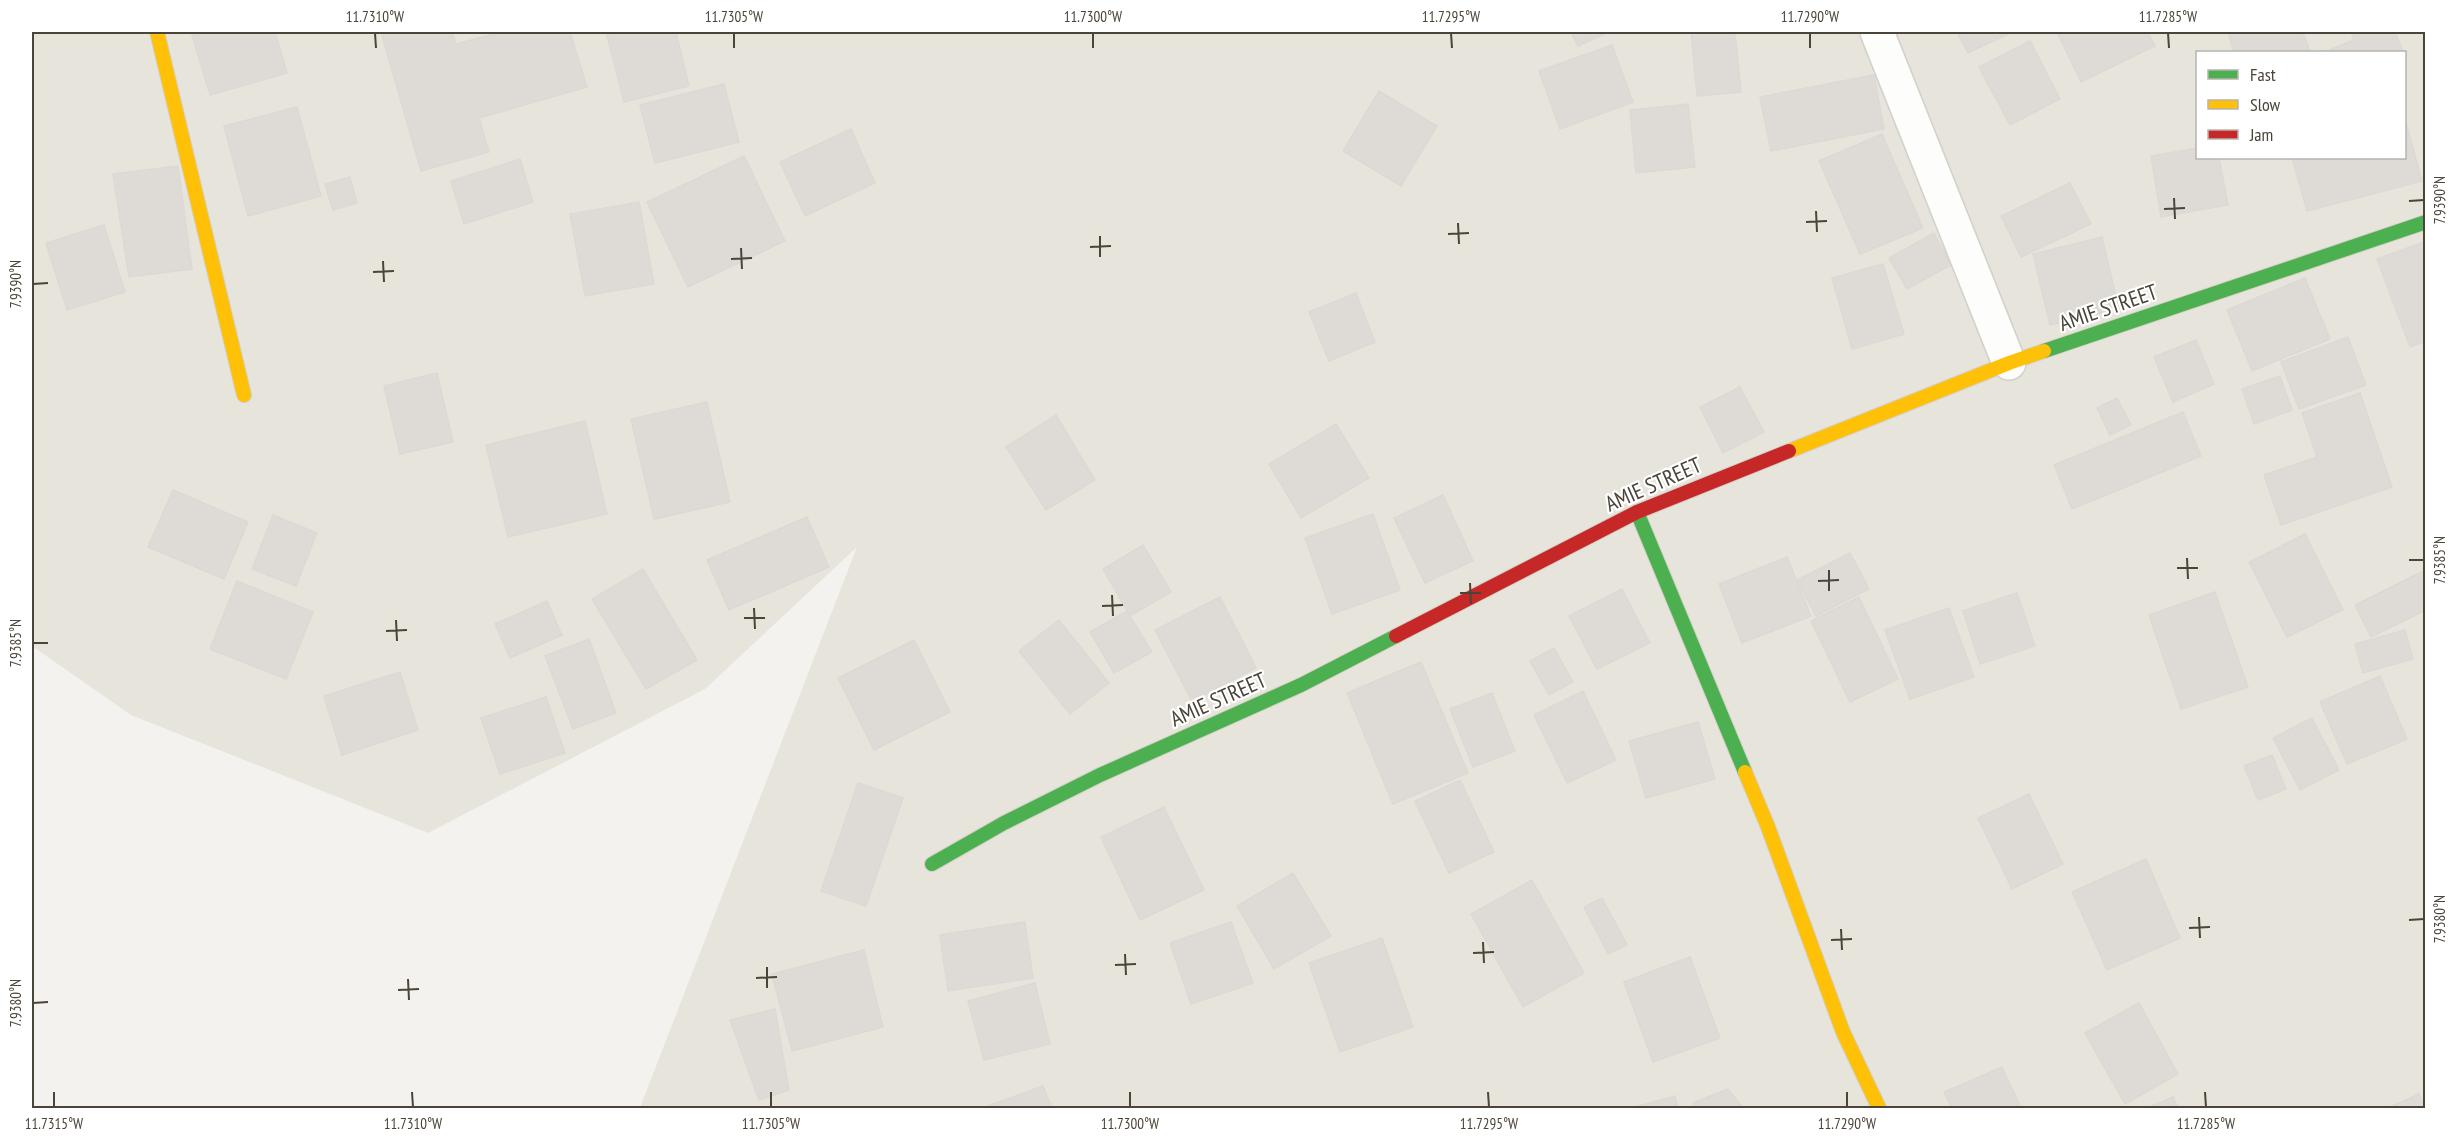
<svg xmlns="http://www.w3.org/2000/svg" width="2457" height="1140" viewBox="0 0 2457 1140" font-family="'PT Sans Narrow',sans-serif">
<rect width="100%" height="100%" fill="#f4f2ee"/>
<path fill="#e7e4dc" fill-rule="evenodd" d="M32 32H2425V1108H642L641 1105 857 547 705 689 428 833 131 715 32 646ZM2198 52H2404V158H2198Z"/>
<path fill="#dedbd6" stroke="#dcd9d4" stroke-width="1.5" d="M191 32H275L287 73 210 95Z
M381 32H452L456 44 501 32H570L587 87 479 118 489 152 421 171Z
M606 32H676L689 86 624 102Z
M1571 32H1609L1578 46Z
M1691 32H1735L1741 92 1697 96Z
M1957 32H2012L1968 53Z
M2057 32H2148L2155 46 2081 82Z
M2228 32H2303L2310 52H2234Z
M2351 32H2395L2403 52H2324L2354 40Z
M2030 41 2060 99 2010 125 1979 67Z
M1612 45 1633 102 1560 129 1539 71Z
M1874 75 1884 129 1771 151 1760 97Z
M724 84 739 142 655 163 640 105Z
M1379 91 1437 126 1401 186 1343 151Z
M1688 104 1695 167 1636 173 1630 110Z
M297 107 321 196 248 216 224 126Z
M2404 116 2422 181 2307 211 2292 158H2404Z
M851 129 875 183 805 216 780 162Z
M1882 134 1923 228 1860 254 1819 161Z
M2198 148V158H2219L2228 205 2161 217 2151 156Z
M744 156 785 241 688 287 647 202Z
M520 159 533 202 464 224 451 181Z
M178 166 192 269 129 277 113 174Z
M350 177 357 203 333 210 325 184Z
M2070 183 2091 224 2021 257 2001 216Z
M639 202 654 284 585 296 570 214Z
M104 225 125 292 67 310 46 243Z
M1934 233 1951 265 1907 289 1889 258Z
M2102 237 2119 309 2050 325 2033 254Z
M2426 241V341L2410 347 2377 259Z
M1883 264 1904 334 1852 349 1832 278Z
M2305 278 2330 339 2252 371 2227 310Z
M1356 293 1375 342 1329 361 1309 312Z
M2348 337 2366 385 2299 409 2281 362Z
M2196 340 2214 384 2173 402 2154 357Z
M437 373 453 442 400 454 384 386Z
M2280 376 2292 410 2254 424 2242 389Z
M1740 387 1764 432 1723 453 1700 407Z
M2360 393 2392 487 2281 525 2264 475 2317 457 2302 413Z
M2117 398 2131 425 2110 435 2097 408Z
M707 402 730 502 654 519 631 419Z
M2183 412 2201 456 2072 509 2054 465Z
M1056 415 1095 480 1046 510 1006 447Z
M585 421 607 514 508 537 486 445Z
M1336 424 1369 478 1301 518 1269 464Z
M173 490 248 522 224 579 148 547Z
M1443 495 1473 561 1425 583 1394 518Z
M1373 514 1400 590 1332 614 1305 538Z
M273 515 317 533 296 586 252 569Z
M807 517 829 567 729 610 707 560Z
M2305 534 2343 610 2287 637 2249 562Z
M1143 545 1171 592 1130 616 1103 569Z
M1850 553 1869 589 1816 616 1797 580Z
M1787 557 1811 616 1742 643 1719 584Z
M643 569 697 660 646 689 592 599Z
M2423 571 2426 577V610L2371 637 2355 605Z
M237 581 313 612 286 679 210 649Z
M1622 589 1650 643 1597 669 1569 616Z
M2215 592 2248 687 2181 709 2149 615Z
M2017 593 2035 646 1980 664 1963 611Z
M1220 597 1256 668 1192 701 1155 630Z
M1859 597 1898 679 1850 702 1811 621Z
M547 601 562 635 510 658 495 624Z
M1949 608 1974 677 1910 699 1885 630Z
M1127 611 1152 652 1114 673 1090 632Z
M1059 620 1109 683 1070 714 1019 651Z
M2405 630 2413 659 2363 673 2355 644Z
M589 639 616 713 573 729 545 656Z
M914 640 950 712 874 750 838 678Z
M1554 648 1573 682 1549 695 1530 661Z
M1421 662 1468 773 1393 804 1347 693Z
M400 672 418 730 342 755 324 696Z
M2380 676 2407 739 2347 764 2320 702Z
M1583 691 1616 760 1567 783 1534 715Z
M1492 693 1515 751 1473 767 1450 709Z
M546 697 565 753 500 774 481 718Z
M2312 718 2339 770 2300 790 2273 738Z
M1698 722 1715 779 1646 798 1629 741Z
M2272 755 2286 789 2258 800 2244 766Z
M1460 780 1494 852 1449 873 1415 801Z
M858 783 903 798 866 906 821 891Z
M2029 794 2063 864 2012 889 1978 818Z
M1164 807 1204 890 1140 920 1101 837Z
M2146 859 2180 938 2107 970 2072 892Z
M1293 873 1331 936 1274 969 1237 906Z
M1532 880 1584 973 1523 1007 1471 914Z
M1602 898 1627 945 1608 954 1584 907Z
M1025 922 1033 978 948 991 940 935Z
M1231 922 1253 983 1191 1004 1170 943Z
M1382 938 1413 1027 1340 1052 1309 963Z
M864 950 883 1027 792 1051 772 974Z
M1690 957 1720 1038 1653 1062 1624 982Z
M1035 983 1050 1044 984 1060 968 1001Z
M2139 1003 2178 1074 2125 1104 2085 1033Z
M775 1009 789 1090 759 1100 730 1020Z
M2002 1067 2021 1108H1952L1944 1092Z
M1043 1086 1052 1108H989L988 1106Z
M1728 1089 1743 1108H1694L1693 1103Z
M2419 1094 2426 1108H2388Z
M1675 1096 1678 1108H1632Z
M2173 1097 2178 1108H2147Z"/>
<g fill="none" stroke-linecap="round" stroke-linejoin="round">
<defs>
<path id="street" d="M1877 32 2009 363"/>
<path id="fast" d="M2044 351 2426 222
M1637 512 1745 772
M932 864 1004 823 1100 775 1301 685 1396 636"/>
<path id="slow" d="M157 32 244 395
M1789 451 2009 363 2044 351
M1745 772 1768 827 1843 1032 1879 1108"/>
<path id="jam" d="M1396 636 1637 512 1789 451"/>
</defs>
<use href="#street" stroke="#d2d0cb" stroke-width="36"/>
<use href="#fast" stroke="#d3cfc5" stroke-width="16"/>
<use href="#slow" stroke="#d3cfc5" stroke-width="16"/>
<use href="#jam" stroke="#d3cfc5" stroke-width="16"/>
<use href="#street" stroke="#fdfdfc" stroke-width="33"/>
<use href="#fast" stroke="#4caf50" stroke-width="14"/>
<use href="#slow" stroke="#ffc107" stroke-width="14"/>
<use href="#jam" stroke="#c62828" stroke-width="14"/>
</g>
<path fill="none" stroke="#4b4439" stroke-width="2" d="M375 33 376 48M734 33V48M1093 33V48M1451 33 1452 48M1810 33V48M2168 33 2169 48M2174 198 2175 219M2409 201 2424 200M2164 209 2185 208M1816 211 1817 232M1806 222 1827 221M1458 223 1459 244M1448 234 1469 233M1100 236V257M1090 247 1111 246M741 248 742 269M731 259 752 258M383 261 384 282M373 272 394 271M33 284 48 283M2187 558 2188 579M2409 560H2424M2177 568H2198M1829 570V591M1818 581 1839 580M1470 583 1471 604M1460 593H1481M1112 595 1113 616M1102 606 1123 605M754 608 755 629M744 618H765M396 620 397 641M386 631 407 630M33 643H48M2199 917 2200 938M2409 920 2424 919M2189 928 2210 927M1841 929 1842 950M1831 940 1852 939M1483 942 1484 963M1473 953 1494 952M1125 954 1126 975M1115 965 1136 964M767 967V988M756 978 777 977M408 979 409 1000M398 990 419 989M33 1003 48 1002M54 1092V1107M412 1092 413 1107M771 1092V1107M1130 1092V1107M1488 1092 1489 1107M1847 1092V1107M2205 1092 2206 1107"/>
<g text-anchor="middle" stroke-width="4.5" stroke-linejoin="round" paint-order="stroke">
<g font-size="22" fill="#4b4439" stroke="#fff">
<text transform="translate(2108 307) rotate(-19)" y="8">AMIE STREET</text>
<text transform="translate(1653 484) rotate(-24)" y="8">AMIE STREET</text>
<text transform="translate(1218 699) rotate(-24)" y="8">AMIE STREET</text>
</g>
</g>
<rect width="2457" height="1140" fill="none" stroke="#ffffff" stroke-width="66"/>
<rect x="2196" y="51" width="210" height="108" fill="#ffffff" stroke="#b7b4b0" stroke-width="1.5"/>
<rect x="2208" y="70" width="30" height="9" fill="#4caf50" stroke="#b7b4b0" stroke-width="1.5"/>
<text x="2250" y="81" font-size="18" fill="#4b4439">Fast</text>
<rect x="2208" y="100" width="30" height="9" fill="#ffc107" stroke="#b7b4b0" stroke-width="1.5"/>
<text x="2250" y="111" font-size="18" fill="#4b4439">Slow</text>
<rect x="2208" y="130" width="30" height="9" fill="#c62828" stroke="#b7b4b0" stroke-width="1.5"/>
<text x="2250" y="141" font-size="18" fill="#4b4439">Jam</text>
<rect x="33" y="33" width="2391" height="1074" fill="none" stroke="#4b4439" stroke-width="2"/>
<g font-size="15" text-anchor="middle" fill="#4b4439">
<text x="375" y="22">11.7310°W</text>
<text x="734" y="22">11.7305°W</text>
<text x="1093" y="22">11.7300°W</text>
<text x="1451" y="22">11.7295°W</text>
<text x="1810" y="22">11.7290°W</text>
<text x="2168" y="22">11.7285°W</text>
<text transform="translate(2440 200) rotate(-90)" y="5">7.9390°N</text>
<text transform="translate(16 284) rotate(-90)" y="5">7.9390°N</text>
<text transform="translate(2440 560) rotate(-90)" y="5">7.9385°N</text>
<text transform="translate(16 643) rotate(-90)" y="5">7.9385°N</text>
<text transform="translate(2440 919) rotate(-90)" y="5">7.9380°N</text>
<text transform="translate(16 1003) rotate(-90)" y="5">7.9380°N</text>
<text x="54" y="1129">11.7315°W</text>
<text x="413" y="1129">11.7310°W</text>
<text x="771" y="1129">11.7305°W</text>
<text x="1130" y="1129">11.7300°W</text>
<text x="1489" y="1129">11.7295°W</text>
<text x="1847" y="1129">11.7290°W</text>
<text x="2206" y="1129">11.7285°W</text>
</g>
</svg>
